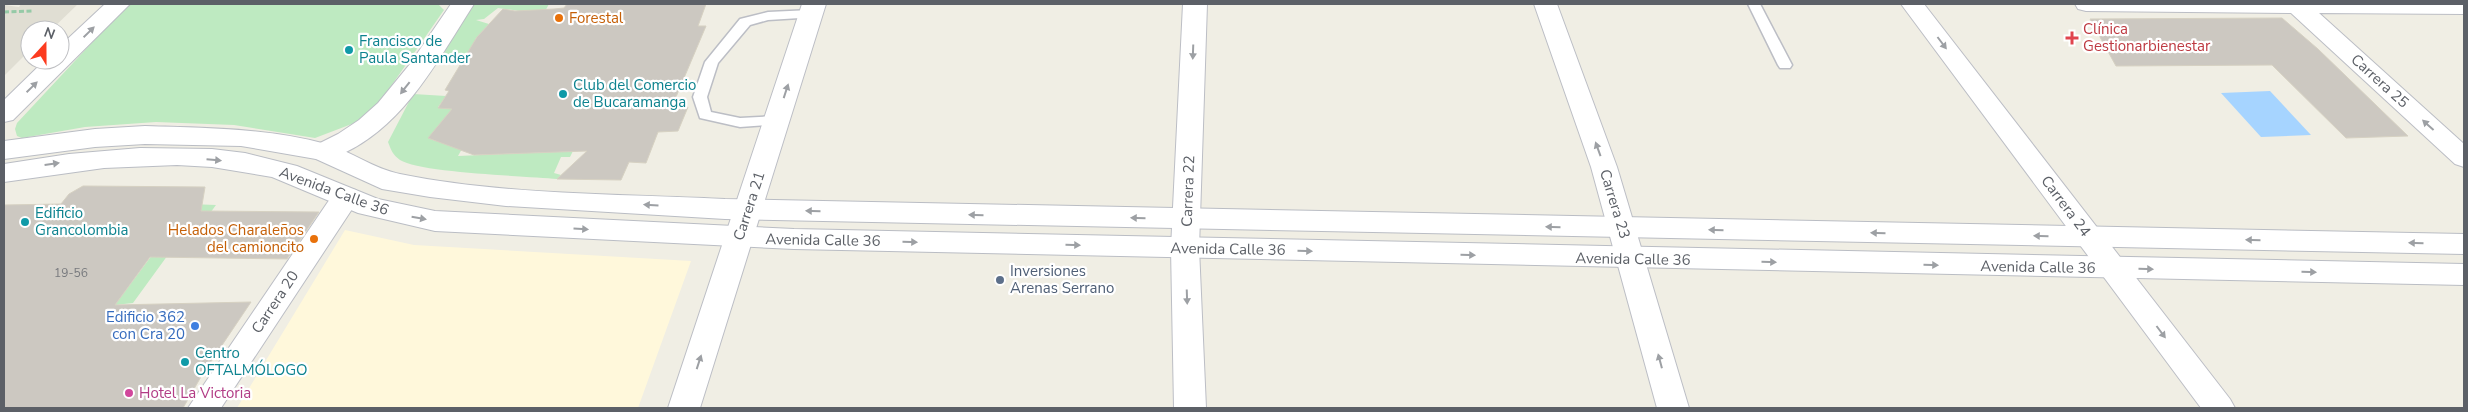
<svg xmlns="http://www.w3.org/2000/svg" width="2468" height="412" viewBox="0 0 2468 412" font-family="'Nunito Sans',sans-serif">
<rect width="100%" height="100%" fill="#f0eee4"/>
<path fill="#fff8db" d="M345 230 414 245 691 261 638 408H237Z"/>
<path fill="#e0ded3" d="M21 4H78L51 30H30V50L4 76V5L19 7Z"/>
<path fill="#beeac1" d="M128 4H438L444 10 373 112 357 122 315 138 234 125 156 122 85 127 22 138 17 136 15 129 17 123Z
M468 4H549L537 26 520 11 498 8 484 19 476 20 489 24 476 38 467 63 437 64 446 42Z
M413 94 446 96 438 107 452 109 429 138 435 141 468 138 458 156 573 151 570 157H561L554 173 561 175 557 179C528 176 420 173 400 160 393 155 391 150 388 142Z
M190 204 216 205 185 247 173 248 133 303 115 305Z"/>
<path fill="#a6d4ff" d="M2270 91 2311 135 2261 137 2221 93Z"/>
<path fill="#ccc8c1" stroke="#d6d1c2" d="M567 4H706L698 26H706L673 104 684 103 682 108 688 107 678 131 658 132 646 163 629 162 621 180 557 179 587 151 474 155 428 138 452 109 438 108 449 91 445 90 477 37 503 9 515 11 554 9 564 8Z
M2282 18 2318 49 2408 136 2346 138 2272 65 2116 66 2090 19Z
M83 186 205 187 201 211 319 212 287 259 150 257 115 305 251 302 202 375 183 408H4V205L61 204 69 194Z"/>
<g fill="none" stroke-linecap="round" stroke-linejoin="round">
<defs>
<path id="service" d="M1748 4H1760L1792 65 1790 68H1780L1778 65Z
M811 10 816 11 817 14 816 17 768 20 750 25 718 63 707 97 711 112 740 118 777 116 782 118 784 121 782 124 740 127 700 118 693 97 705 62 740 19 768 12Z"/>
<path id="minor" d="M451 4H474C439 58 406 123 346 152 334 157 326 162 314 158L310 152 314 146 338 134 359 120 378 103 410 64Z
M1534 4H1557L1617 167 1689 408H1657L1591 167Z
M2075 4H2464V14L2319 13 2464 144V167L2455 164 2291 13 2086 11 2078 9Z
M346 188 356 190 360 197 221 408H188L336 190Z"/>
<path id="tertiary" d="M105 4H130L13 120 4 122V100L45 60H60V46Z
M802 4H826L700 408H668Z
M1183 4H1207L1199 248 1206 408H1174L1171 248Z
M1901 4H1924L2230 399 2235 408H2201Z"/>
<path id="secondary" d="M145 126C206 128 266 128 326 144 351 151 374 169 400 174 502 195 620 194 725 199L2464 234V254L725 219 506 206 430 197 382 189 316 159 241 146 145 144 95 147 4 159V141L95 129Z
M140 148 212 149 245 153 297 166 378 199 435 211 794 229 2464 264V285L794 249 435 231 358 213 272 177 212 167 177 165 104 168 4 182V164L69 154Z"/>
</defs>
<use href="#service" stroke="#bcbec5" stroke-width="3"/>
<use href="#minor" stroke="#bcbec5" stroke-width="2"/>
<use href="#tertiary" stroke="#bcbec5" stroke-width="2"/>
<use href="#secondary" stroke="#babdc4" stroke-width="2"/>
<path stroke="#95caa7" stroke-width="3" stroke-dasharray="5 2.5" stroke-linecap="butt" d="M4 12 33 11"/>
<use href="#service" fill="#fff" fill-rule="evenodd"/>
<use href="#minor" fill="#fff" fill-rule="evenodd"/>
<use href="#tertiary" fill="#fff" fill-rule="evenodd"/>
<use href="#secondary" fill="#fff" fill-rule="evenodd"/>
</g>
<defs><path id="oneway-solid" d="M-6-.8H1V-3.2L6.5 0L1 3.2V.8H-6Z" transform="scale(1.25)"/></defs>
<g fill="#9da0a4">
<use href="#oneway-solid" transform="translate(89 32) rotate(-44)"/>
<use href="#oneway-solid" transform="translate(1942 43) rotate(53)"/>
<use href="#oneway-solid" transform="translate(1193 52) rotate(92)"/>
<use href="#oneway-solid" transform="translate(32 87) rotate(-44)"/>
<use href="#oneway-solid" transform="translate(405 88) rotate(128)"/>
<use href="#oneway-solid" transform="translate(786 91) rotate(-72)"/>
<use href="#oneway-solid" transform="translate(2428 125) rotate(-138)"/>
<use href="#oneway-solid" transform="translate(1598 149) rotate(-110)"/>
<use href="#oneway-solid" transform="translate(214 160) rotate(5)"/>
<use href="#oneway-solid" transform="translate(52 164) rotate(-8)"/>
<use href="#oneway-solid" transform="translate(651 205) rotate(-177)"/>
<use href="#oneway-solid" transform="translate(813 211) rotate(-179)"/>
<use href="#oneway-solid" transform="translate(976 215) rotate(-179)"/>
<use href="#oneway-solid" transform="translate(419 218) rotate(10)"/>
<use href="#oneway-solid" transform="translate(1138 218) rotate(-179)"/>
<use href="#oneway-solid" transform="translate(1553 227) rotate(-179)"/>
<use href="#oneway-solid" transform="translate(581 229) rotate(3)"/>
<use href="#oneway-solid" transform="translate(1716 230) rotate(-179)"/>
<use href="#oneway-solid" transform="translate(1878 233) rotate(-179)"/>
<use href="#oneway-solid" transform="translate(2041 236) rotate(-179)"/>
<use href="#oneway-solid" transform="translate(2253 240) rotate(-179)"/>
<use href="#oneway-solid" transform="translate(910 242) rotate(1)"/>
<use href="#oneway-solid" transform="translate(2416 243) rotate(-179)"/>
<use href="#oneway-solid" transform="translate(1073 245) rotate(1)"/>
<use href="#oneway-solid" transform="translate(1305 251) rotate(1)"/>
<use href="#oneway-solid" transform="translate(1468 255) rotate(1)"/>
<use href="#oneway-solid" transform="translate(1769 262) rotate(1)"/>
<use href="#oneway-solid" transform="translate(1931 265) rotate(1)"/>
<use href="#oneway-solid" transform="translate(2146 269) rotate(1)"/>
<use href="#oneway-solid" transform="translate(2309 272) rotate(1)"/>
<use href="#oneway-solid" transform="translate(1187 297) rotate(88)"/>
<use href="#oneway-solid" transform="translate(2161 332) rotate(53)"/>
<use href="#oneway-solid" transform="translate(1660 361) rotate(-105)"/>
<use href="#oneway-solid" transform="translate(699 362) rotate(-72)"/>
</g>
<g fill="#e8710a" stroke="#fff" stroke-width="2">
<circle cx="559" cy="18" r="5"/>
<circle cx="314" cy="239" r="5"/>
</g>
<path fill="#e0444e" stroke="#fff" stroke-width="2" d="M2069.5 30.5h5v5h5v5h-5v5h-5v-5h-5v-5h5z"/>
<g fill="#0f9aa8" stroke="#fff" stroke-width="2">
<circle cx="349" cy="50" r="5"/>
<circle cx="563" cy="94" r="5"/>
<circle cx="25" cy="222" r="5"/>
<circle cx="185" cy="362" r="5"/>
</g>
<circle fill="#5c6f8a" stroke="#fff" stroke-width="2" cx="1000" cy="280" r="5"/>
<circle fill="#3f7fe0" stroke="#fff" stroke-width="2" cx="195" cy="326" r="5"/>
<circle fill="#d1479c" stroke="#fff" stroke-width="2" cx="129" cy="393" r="5"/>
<g text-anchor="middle" stroke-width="4.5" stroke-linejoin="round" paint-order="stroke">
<g font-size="12" fill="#787a7e">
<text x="71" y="277">19-56</text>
</g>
<g font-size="15" fill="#c56008" stroke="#fff" text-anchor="start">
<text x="569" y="23">Forestal</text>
<text x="304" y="235" text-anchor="end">Helados Charaleños<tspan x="304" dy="17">del camioncito</tspan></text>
</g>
<g font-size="15" fill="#be3a42" stroke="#fff" text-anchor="start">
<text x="2083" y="34">Clínica<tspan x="2083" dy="17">Gestionarbienestar</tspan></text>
</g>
<g font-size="15" fill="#0d838f" stroke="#fff" text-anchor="start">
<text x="359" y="46">Francisco de<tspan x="359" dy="17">Paula Santander</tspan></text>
<text x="573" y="90">Club del Comercio<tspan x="573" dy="17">de Bucaramanga</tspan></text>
<text x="35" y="218">Edificio<tspan x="35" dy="17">Grancolombia</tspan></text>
<text x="195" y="358">Centro<tspan x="195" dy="17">OFTALMÓLOGO</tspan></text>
</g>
<g font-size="15" fill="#5c6067" stroke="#fff">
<text transform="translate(2380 81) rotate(42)" y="5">Carrera 25</text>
<text transform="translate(334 191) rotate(20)" y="5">Avenida Calle 36</text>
<text transform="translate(1188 191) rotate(-88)" y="5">Carrera 22</text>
<text transform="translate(1615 204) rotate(73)" y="5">Carrera 23</text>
<text transform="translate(749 206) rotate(-72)" y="5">Carrera 21</text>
<text transform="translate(2066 206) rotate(53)" y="5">Carrera 24</text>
<text transform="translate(823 240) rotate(1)" y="5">Avenida Calle 36</text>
<text transform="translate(1228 249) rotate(1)" y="5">Avenida Calle 36</text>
<text transform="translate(1633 259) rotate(1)" y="5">Avenida Calle 36</text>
<text transform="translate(2038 267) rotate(1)" y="5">Avenida Calle 36</text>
<text transform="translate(275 302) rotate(-56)" y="5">Carrera 20</text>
</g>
<g font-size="15" fill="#4e5e75" stroke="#fff" text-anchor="start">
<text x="1010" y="276">Inversiones<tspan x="1010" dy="17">Arenas Serrano</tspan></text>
</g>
<g font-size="15" fill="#366cbe" stroke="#fff" text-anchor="end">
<text x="185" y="322">Edificio 362<tspan x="185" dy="17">con Cra 20</tspan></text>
</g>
<g font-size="15" fill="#b23c85" stroke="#fff" text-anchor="start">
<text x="139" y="398">Hotel La Victoria</text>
</g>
</g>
<rect width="2468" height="412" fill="none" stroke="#5c6067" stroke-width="10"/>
<g transform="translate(45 45) rotate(21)"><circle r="24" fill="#ffffff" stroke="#bebfc2"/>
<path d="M0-4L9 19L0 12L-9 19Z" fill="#fc3b1f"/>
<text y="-8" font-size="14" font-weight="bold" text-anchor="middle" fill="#5c6067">N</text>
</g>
</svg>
